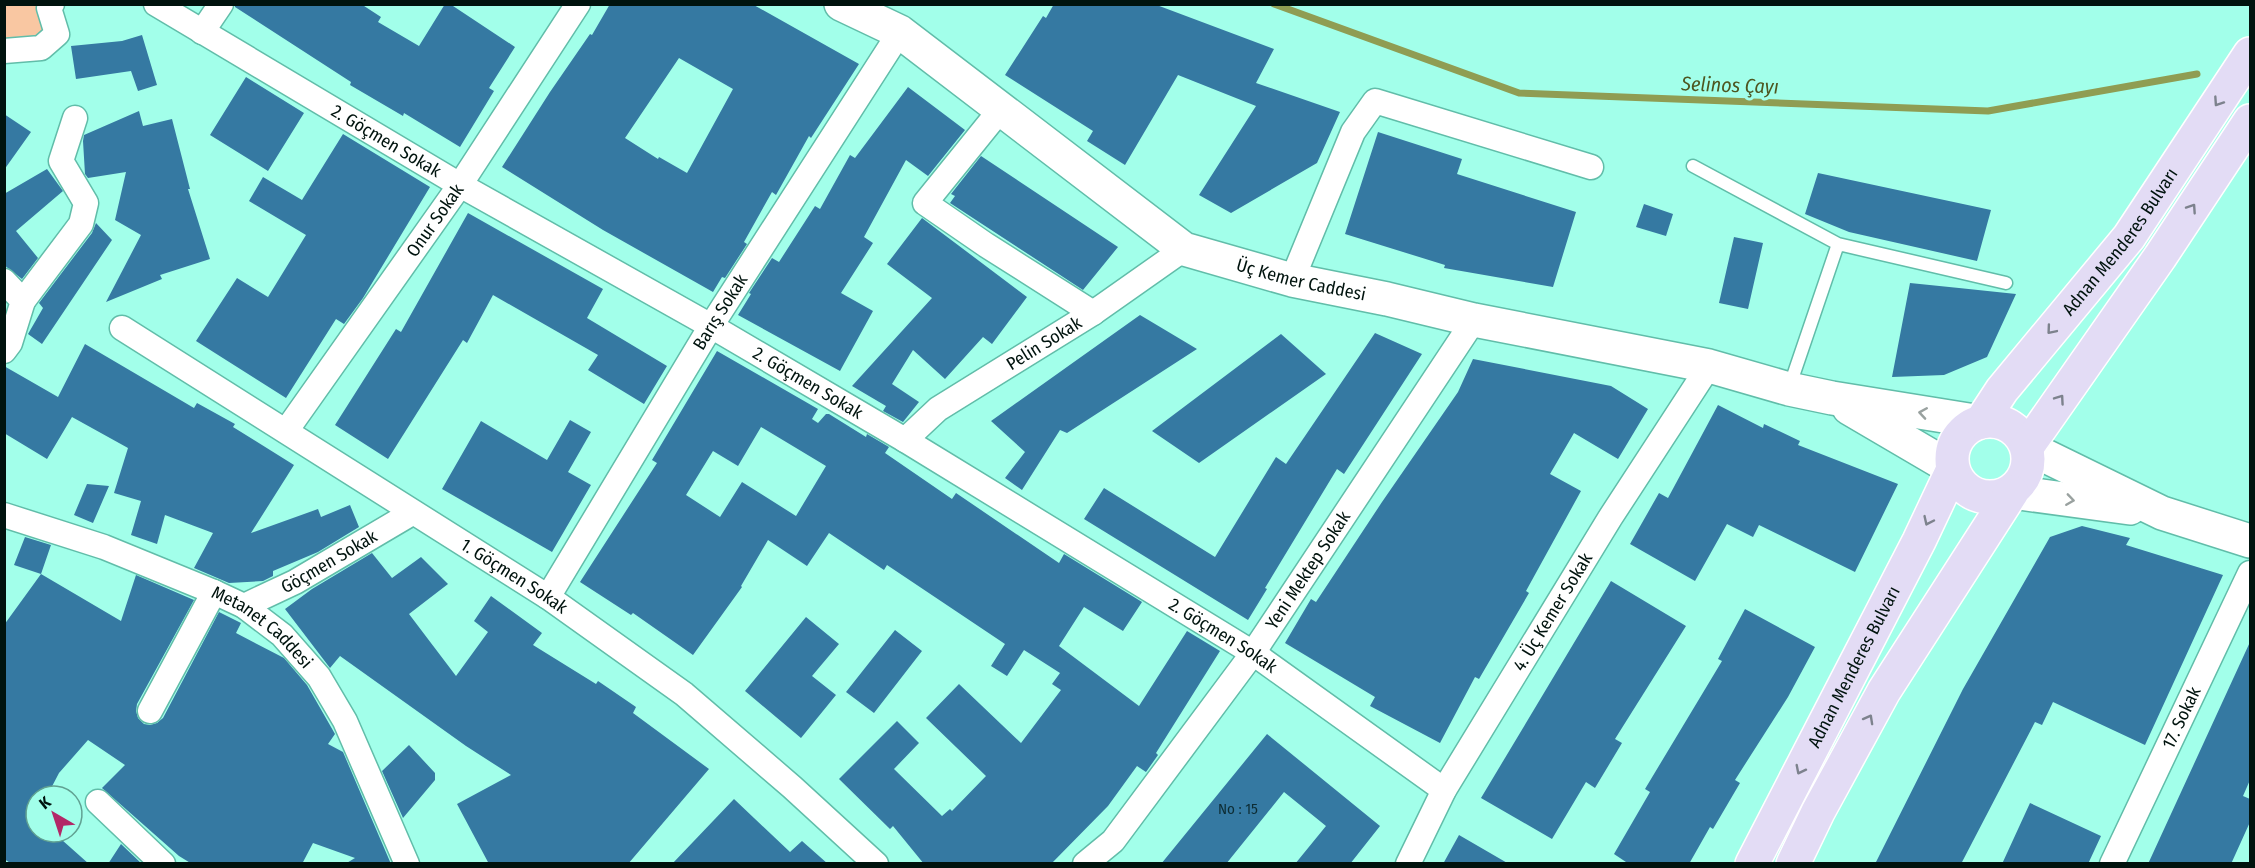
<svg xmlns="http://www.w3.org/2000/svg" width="2255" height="868" viewBox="0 0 2255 868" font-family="'Fira Sans Condensed',sans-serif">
<rect width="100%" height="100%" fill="#a2ffea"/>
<path fill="#f9c7a2" d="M5 5H52L57 34 5 51Z"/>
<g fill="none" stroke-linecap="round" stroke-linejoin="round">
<path stroke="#8f9d53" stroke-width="7" d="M1274 4 1519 93 1988 111 2197 74"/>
</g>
<path fill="#3579a2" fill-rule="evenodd" d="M235 4H361L381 17 378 22 419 46 445 4H450L515 47 489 88 494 91 460 147 404 113 403 116 350 85 351 82 235 7Z
M610 4H752L859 64 811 138 809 136 776 195 772 192 744 242 747 244 725 278 722 277 713 292 603 230 502 167 550 92 590 34 592 35ZM679 58 733 89 687 173 659 157 658 159 625 138Z
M1054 4H1154L1274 49 1256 83 1340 112 1317 163 1231 213 1199 195 1256 106 1178 75 1125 165 1087 141 1093 131 1005 75 1043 16 1046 18Z
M142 35 157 85 138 91 131 71 76 79 71 46 122 41Z
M246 77 304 113 268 171 210 135Z
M908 87 965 130 928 176 906 160 864 237 873 243 841 293 873 311 840 371 738 315 751 294 749 293 772 258 779 262 815 206 820 209 850 155 855 158Z
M139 111 143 126 172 119 190 189H188L210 259 160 275 162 279 106 302 141 235 115 220 126 172 88 178 85 174 83 141 84 135Z
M4 114 31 132 4 170Z
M1378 132 1462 159 1457 174 1576 212 1553 287 1444 268 1445 265 1345 234Z
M343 134 430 187 363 298 344 324 336 319 286 398 196 341 237 278 268 297 306 235 249 201 263 177 302 200Z
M981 156 1118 247 1083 290 950 203 955 196 951 194Z
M47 169 63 191 16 231 38 258 22 279 4 265V194Z
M1818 173 1991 210 1977 261 1849 232 1805 214Z
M1644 204 1673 214 1666 236 1636 227Z
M468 213 603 289 587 318 667 366 644 404 588 370 598 355 493 295 467 343 463 340 388 459 335 425 396 329 401 332Z
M922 218 1027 297 992 344 983 337 945 379 913 350 892 384 919 402 903 422 883 411 886 406 852 386 932 298 887 264Z
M96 223 112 240 42 344 28 334 43 308 39 303 92 233Z
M1734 237 1763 243 1748 309 1719 303Z
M1910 283 1959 288 2016 294 1987 357 1944 375 1892 377Z
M1140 315 1197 349 1067 433 1060 430 1022 490 1005 478 1025 452 991 421Z
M1375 333 1422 354 1344 474 1337 469 1265 588 1267 589 1248 620 1084 519 1104 488 1215 557 1276 457 1286 464Z
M1281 334 1326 374 1199 463 1152 431Z
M85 344 194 408 197 403 235 424 233 427 294 465 251 533 318 509 321 517 350 505 359 527 318 552 273 571V576L263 581 229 583 194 568 213 533 165 515 157 544 131 535 141 501 114 493 128 448 72 417 47 459 4 433V366L58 397Z
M717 351 818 409 812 419 818 423 826 414H829L866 437 867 434 889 447 885 453 952 499 956 493 1059 563 1064 554 1142 602 1123 631 1084 607 1059 646 1139 706 1187 631 1220 651 1156 753 1158 755 1146 772 1137 766 1108 806 1051 864H924L893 826 890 829 839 779 897 721 919 743 894 769 942 816 950 809 952 811 986 776 926 718 959 684 1021 743 1061 690 1052 684 1060 673 1024 650 1007 676 991 666 1005 644 887 565 884 570 829 533 807 566 768 540 741 586 742 587 693 655 633 613 631 615 580 582 657 463 652 460ZM761 427 826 466 796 516 742 482 720 517 686 495 713 451 738 466Z
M1473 359 1611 386 1648 409 1618 459 1574 433 1550 474 1581 491 1526 591 1529 593 1479 679 1475 677 1440 743 1370 706 1375 697 1285 643 1311 599 1316 602 1382 502 1458 392Z
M1718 405 1763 428 1764 424 1800 441 1798 445 1898 484 1855 572 1759 525 1753 537 1727 524 1695 581 1630 544 1659 493 1668 498Z
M570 420 591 432 568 472 591 485 552 552 442 489 481 421 547 460Z
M87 484 109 486 93 523 74 515Z
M2082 526 2130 538 2126 545 2223 575 2145 745 2053 702 2042 725 2035 722 1961 864H1875L1963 689 2050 537Z
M25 537 51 545 41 574 14 565Z
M372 553 392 578 421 557 448 584 409 614 456 676 488 632 474 621 491 596 542 633 533 645 596 684 598 681 636 707 633 713 709 769 628 864H489L457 804 511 775 466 746 340 656 330 668 285 609 312 589Z
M41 574 121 621 136 575 194 600 137 704 136 711 138 718 144 724 150 725 157 723 163 718 219 612 241 623 236 633 284 658 307 685 335 734 328 744 343 752 382 843 381 844 382 843 391 864H345L355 858 313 843 302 864H192L179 856 102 788 125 765 88 740 59 773 47 796H36V832H53L89 864H12L4 859V625Z
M1611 581 1686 626 1615 739 1622 743 1595 788 1586 782 1552 839 1481 798Z
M1745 609 1815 647 1788 697 1735 780 1740 783 1713 829 1710 827 1689 864H1629L1614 854 1650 792 1645 789 1722 661 1718 659Z
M806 617 839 644 812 676 836 695 801 738 745 691Z
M895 630 922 651 874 713 846 692Z
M2250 642V780L2243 796 2250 799V822L2231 864H2148Z
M1267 734 1380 826 1350 864H1295L1326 826 1284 792 1226 864H1161Z
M409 745 435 773V780L403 818 382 771Z
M734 799 790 852 802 841 828 864H672Z
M2030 803 2101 836 2088 864H2002Z
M1459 835 1509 864H1443Z
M121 844 142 864H108Z"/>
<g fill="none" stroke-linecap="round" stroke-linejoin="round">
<defs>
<path id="lane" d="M1693 166 1838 244 1789 388
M1838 244 2006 283"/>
<g id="street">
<path id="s1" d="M156 4 460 185 711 326 905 440 1253 653 1444 790"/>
<path d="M202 32 221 4"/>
<path d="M4 51 41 48 57 34 49 8 52 4"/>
<path d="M1001 109 925 203 986 245 1093 313"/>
<path d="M1292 280 1353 132 1375 101 1591 167"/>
<path d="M4 281 23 301 10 343 4 351"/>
<path d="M23 301 81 224 86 203 61 161 75 118"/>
<path id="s2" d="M122 328 548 597 684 694 792 787 876 864"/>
<path id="s3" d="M286 431 460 185 578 4"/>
<path id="s4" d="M905 440 938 409 1093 313 1184 249"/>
<path id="s5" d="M4 515 104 547 214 592 244 606 282 635 319 677 345 721 407 864"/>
<path id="s6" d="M548 597 711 326 900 32"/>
<path id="s7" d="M244 606 295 582 412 513"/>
<path d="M150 711 214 592"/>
<path d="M98 802 163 864"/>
<path id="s8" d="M1085 864 1113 841 1253 653 1474 320"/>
<path id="s9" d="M1408 864 1444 790 1610 518 1709 366"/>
<path id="s10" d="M2112 864 2250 573"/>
</g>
<g id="secondary">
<path id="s11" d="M841 4 900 32 1184 249 1292 280 1387 299 1474 320 1709 366 1789 389 1832 398 1981 422"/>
<path d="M1849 408 1953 469"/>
<path d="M2027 447 2162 513 2250 541"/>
<path d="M2012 492 2130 508"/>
</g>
<g id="primary">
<circle cx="1990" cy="459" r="38"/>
<path id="s12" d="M1981 422 2002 390 2129 237 2250 54"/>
<path d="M2027 447 2160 257 2250 121"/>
<path id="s13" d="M1752 864 1919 541 1953 469"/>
<path d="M1793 864 1818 812 1884 691 2012 492"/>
</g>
</defs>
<use href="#lane" stroke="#61bda9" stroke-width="15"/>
<use href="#street" stroke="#61bda9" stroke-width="27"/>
<use href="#secondary" stroke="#61bda9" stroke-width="36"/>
<use href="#primary" stroke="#fff" stroke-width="36"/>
<use href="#lane" stroke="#fff" stroke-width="12"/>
<use href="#street" stroke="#fff" stroke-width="24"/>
<use href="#secondary" stroke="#fff" stroke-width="33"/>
<use href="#primary" stroke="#e3dcf5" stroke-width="33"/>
</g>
<defs><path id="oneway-chevron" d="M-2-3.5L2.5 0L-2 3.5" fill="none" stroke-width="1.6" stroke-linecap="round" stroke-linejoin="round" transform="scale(1.5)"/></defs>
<g stroke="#7d828d">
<use href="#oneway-chevron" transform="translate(2218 102) rotate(124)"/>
<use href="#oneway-chevron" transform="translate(2192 208) rotate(-56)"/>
<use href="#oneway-chevron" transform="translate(2051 330) rotate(130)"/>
<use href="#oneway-chevron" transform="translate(2060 399) rotate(-55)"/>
<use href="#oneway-chevron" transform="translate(1928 521) rotate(115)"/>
<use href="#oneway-chevron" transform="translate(1869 719) rotate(-61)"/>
<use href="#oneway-chevron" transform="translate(1800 770) rotate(117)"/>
</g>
<g stroke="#99a19f">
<use href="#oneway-chevron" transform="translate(1923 413) rotate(-171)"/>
<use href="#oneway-chevron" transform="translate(2070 500) rotate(8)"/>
</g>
<g text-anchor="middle" stroke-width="6" stroke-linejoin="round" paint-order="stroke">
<g font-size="15" fill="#0d2c33">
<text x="1238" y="814">No : 15</text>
</g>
<g font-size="18" fill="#00130e" stroke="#a2ffea">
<text dy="6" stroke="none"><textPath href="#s1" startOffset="268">2. Göçmen Sokak</textPath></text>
<text dy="6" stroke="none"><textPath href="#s3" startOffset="258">Onur Sokak</textPath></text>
<text dy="6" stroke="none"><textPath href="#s12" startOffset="228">Adnan Menderes Bulvarı</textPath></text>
<text dy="6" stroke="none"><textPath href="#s11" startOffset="544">Üç Kemer Caddesi</textPath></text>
<text dy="6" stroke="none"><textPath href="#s6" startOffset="333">Barış Sokak</textPath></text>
<text dy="6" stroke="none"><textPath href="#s4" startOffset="170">Pelin Sokak</textPath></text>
<text dy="6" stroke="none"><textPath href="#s1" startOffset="754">2. Göçmen Sokak</textPath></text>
<text dy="6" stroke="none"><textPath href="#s7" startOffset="96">Göçmen Sokak</textPath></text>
<text dy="6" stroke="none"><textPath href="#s8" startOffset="370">Yeni Mektep Sokak</textPath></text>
<text dy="6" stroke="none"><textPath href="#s2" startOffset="464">1. Göçmen Sokak</textPath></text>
<text dy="6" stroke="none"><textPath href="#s9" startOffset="291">4. Üç Kemer Sokak</textPath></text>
<text dy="6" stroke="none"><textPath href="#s5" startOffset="284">Metanet Caddesi</textPath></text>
<text dy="6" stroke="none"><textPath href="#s1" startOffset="1240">2. Göçmen Sokak</textPath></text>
<text dy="6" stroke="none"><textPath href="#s13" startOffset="222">Adnan Menderes Bulvarı</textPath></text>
<text dy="6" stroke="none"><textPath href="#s10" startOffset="162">17. Sokak</textPath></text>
</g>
<g font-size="20" font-style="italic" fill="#4d5620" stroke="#a2ffea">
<text transform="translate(1730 85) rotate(2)" y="7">Selinos Çayı</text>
</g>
</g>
<rect width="2255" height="868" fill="none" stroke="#00130e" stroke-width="12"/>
<g transform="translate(54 814) rotate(321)"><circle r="28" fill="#a2ffea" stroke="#61a192" stroke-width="1.5"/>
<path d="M0-4.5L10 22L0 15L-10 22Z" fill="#b22867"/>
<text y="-9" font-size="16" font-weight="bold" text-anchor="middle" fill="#00130e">K</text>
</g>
</svg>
